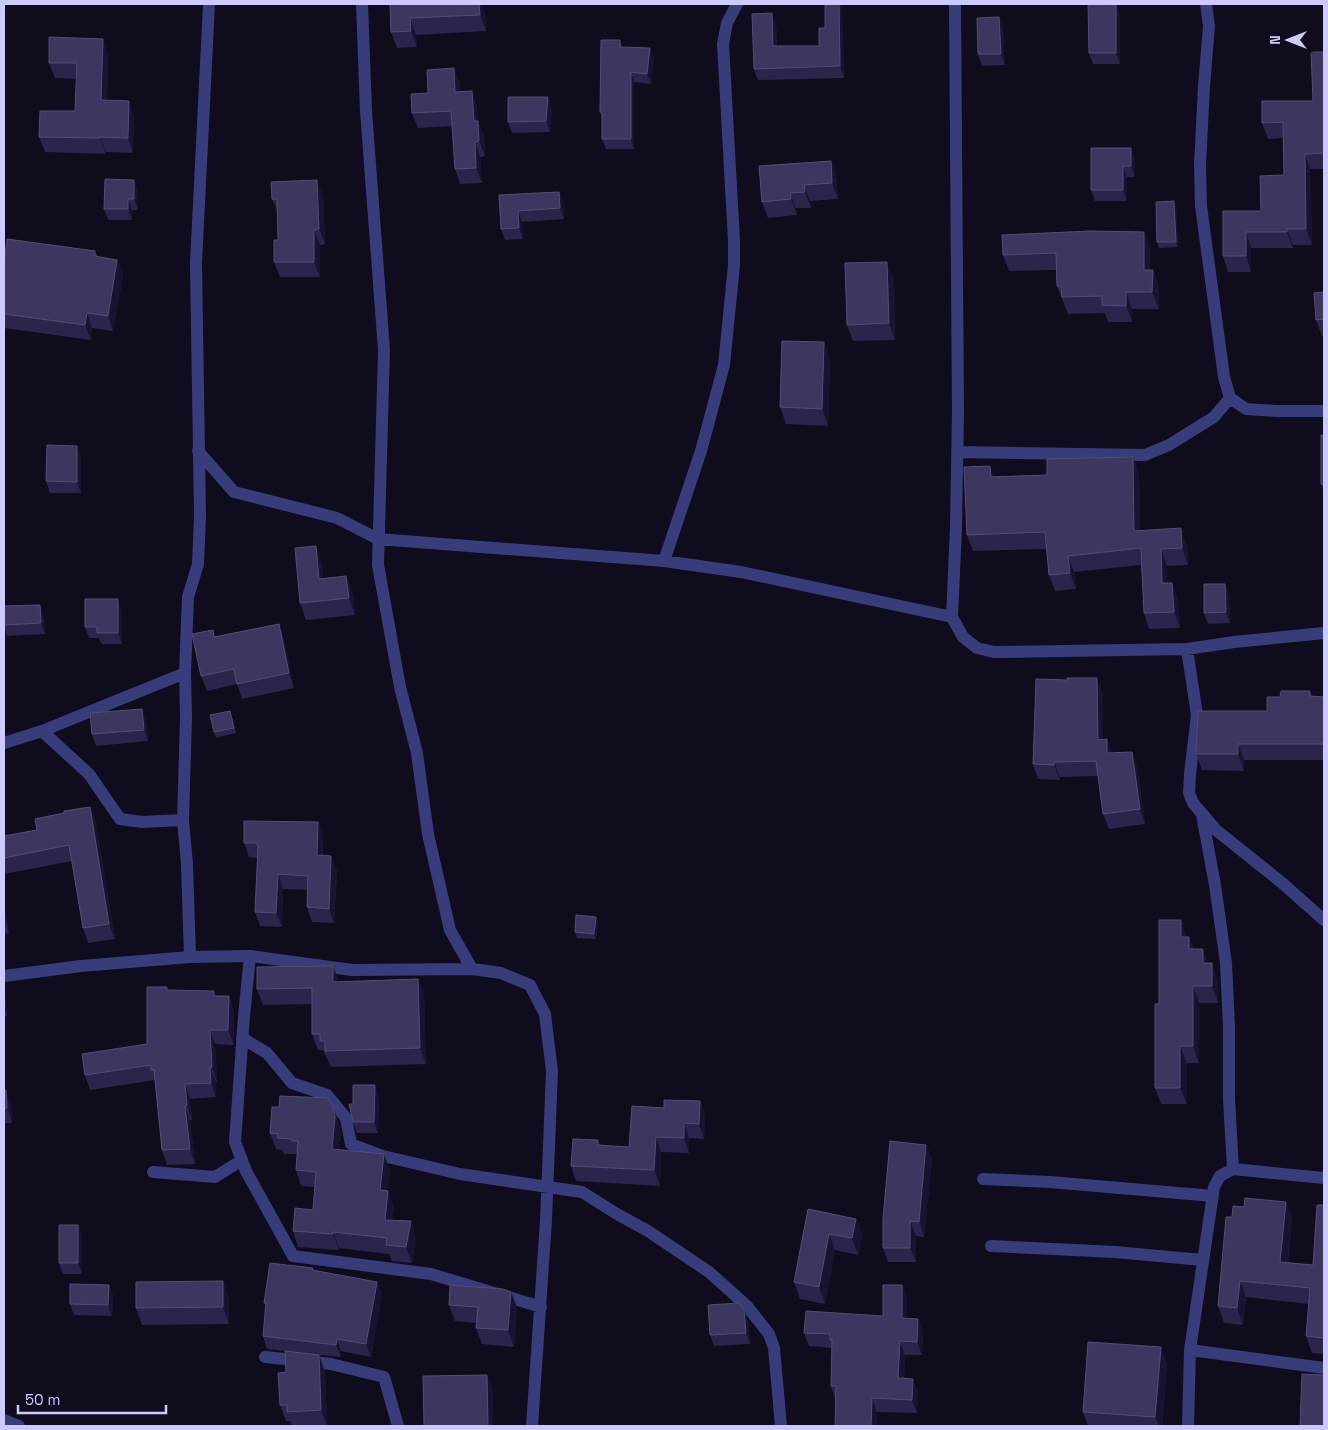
<svg xmlns="http://www.w3.org/2000/svg" width="1328" height="1430" viewBox="0 0 1328 1430" font-family="'Space Grotesk',sans-serif">
<rect width="100%" height="100%" fill="#0e0c1d"/>
<g fill="none" stroke-linecap="round" stroke-linejoin="round">
<path stroke="#393c7b" stroke-width="12" d="M362 4 366 111 384 350 378 565 400 687 417 753 428 834 450 930 472 969
M955 4 958 412 956 528 952 617 963 637 977 648 994 652 1187 649 1234 642 1324 633
M1206 4 1209 26 1204 86 1200 165 1201 206 1224 377 1230 398 1246 409 1276 411H1324
M198 451 234 492 337 518 378 539 664 561 741 572 952 617
M958 452 1145 455 1169 445 1214 417 1230 398
M664 561 701 451 724 365 734 265V241L723 44 727 23 737 4
M1187 649 1197 715 1190 774 1189 793 1193 803 1216 830 1281 882 1324 920
M42 731 89 774 120 819 142 822 183 820
M4 743 42 731 185 673
M1202 815 1215 885 1226 963 1229 1026V1099L1233 1169
M250 956 244 1016 235 1142 246 1171 293 1256 431 1274 541 1307
M190 957 187 864 183 820 186 717 185 673 188 597 198 564 200 516 196 263 209 4
M4 976 81 966 190 957 250 956 352 970 472 969 501 973 530 985 545 1014 552 1071 546 1220 532 1426
M242 1038 267 1053 292 1083 327 1095 346 1118 351 1144 383 1156 460 1174 582 1192 617 1214 648 1231 709 1272 747 1306 769 1334 774 1348 781 1426
M153 1172 215 1177 242 1160
M983 1179 1050 1182 1213 1196
M991 1246 1115 1252 1203 1260
M1190 1350 1324 1368
M265 1357 331 1364 384 1377 398 1426
M4 1420 19 1426
M1188 1426 1190 1350 1214 1187 1220 1176 1233 1169 1324 1178"/>
</g>
<path fill="#29254b" d="M390 4 485 14 486 31 416 35 417 47 397 48 391 32Z
M842 9 844 78 758 80 754 69 776 24 777 46H819L825 28Z
M1120 14V64H1093L1089 53Z
M999 17 1003 28 1005 65 982 66 978 54Z
M620 40 622 47 654 58 651 84 634 82V149H606L602 139V117L600 112Z
M1324 52V169H1310L1312 245H1293V248H1251V272H1228L1223 256 1261 211 1284 175V138L1268 139 1262 123 1313 101Z
M108 54 107 100 134 116 133 153 106 152V154L45 152 39 137 75 111 76 79 55 78 49 63Z
M460 83V92L477 106 478 121 484 136 485 156 480 157 482 183 460 184 455 169 452 126 418 128 412 113 428 93Z
M552 108 550 132 512 133 508 122Z
M1091 148 1135 159V177H1127V201H1095L1091 190Z
M831 161 836 176 838 199 810 201 811 208H796L797 215 768 218 762 202Z
M134 180 138 191V210H132V220H108L104 209Z
M559 192 563 203 564 219 522 222 523 239 505 240 501 229 499 195Z
M323 195 325 244 320 245V277H280L274 262 278 240V213L272 199Z
M1176 206 1178 247 1159 248 1157 242Z
M1150 248V270H1153L1159 287V309H1132V322H1108L1105 313 1068 314 1057 286 1056 270 1009 271 1003 255Z
M95 251 98 257 117 260 123 275 113 331 92 328 91 340 4 328V265Z
M894 279 895 340 853 341 847 325Z
M1324 292V336H1322L1316 320Z
M830 359 828 426 786 424 780 407Z
M1324 435V493L1321 484Z
M81 457V493H50L46 481Z
M1133 457 1139 473 1140 530 1187 545 1188 565 1167 566V583H1172L1178 599 1180 628 1149 629 1144 613 1141 565 1074 572 1076 589 1055 591 1049 575 1047 549 973 551 967 535 994 477 1047 475Z
M322 563 323 579 353 593 355 615 306 620 300 603Z
M1225 584 1229 595 1230 623 1208 624 1204 613Z
M4 606 44 616 45 634 7 636 4 626Z
M122 611V644H102L99 638H89L85 627Z
M279 624 284 640 294 688 242 699 237 684 207 691 201 676 215 637Z
M1310 691 1312 696 1324 697V760H1244V771L1202 770 1196 754 1267 711 1280 697Z
M1103 693V740L1107 739 1112 753 1137 767 1145 824 1109 829 1103 814 1098 776 1060 777V780L1038 779 1033 764Z
M232 717 236 733 216 738 214 732Z
M146 720 148 741 96 746 92 734Z
M90 807 96 823 115 939 88 943 83 928 72 861 4 874V836L37 830 64 813Z
M318 822 323 837V856H331L337 871 334 923 312 922 307 907 308 890 283 889 282 927 260 926 255 912 257 858 249 857 244 843Z
M4 906 9 933 4 934Z
M596 917 598 922 596 939 577 938 575 932Z
M1187 937H1189L1194 949 1208 963 1218 980V1003H1199V1063H1187V1104H1161L1155 1088 1159 1004Z
M333 966 338 982 418 979 424 996 426 1064 331 1067 323 1050H318L312 1034V1004L263 1005 257 989Z
M168 991H214L216 996H229L234 1011V1045L215 1044 217 1082H216V1097L190 1099 192 1120H190L195 1164 167 1165 162 1150 155 1080 90 1090 85 1075 147 1044Z
M4 993 5 996 7 1016H4Z
M4 1090 11 1104 12 1123H4Z
M379 1096 378 1133H357L353 1122V1104Z
M700 1101 705 1116 704 1139 689 1138V1153L661 1152 660 1186 576 1181 571 1166 598 1140 600 1145 629 1147 664 1108Z
M333 1106 338 1122 341 1133 339 1149 390 1170 387 1191 394 1207 392 1221 416 1237 412 1263 392 1261 389 1254 339 1248V1250L298 1247 293 1231 313 1210 315 1187 301 1186 296 1170 297 1154H284L282 1150 276 1149 270 1133 279 1107Z
M926 1145 932 1159 924 1237 916 1236V1262H888L883 1248Z
M1286 1202 1292 1218 1288 1263 1313 1265 1324 1205V1354L1312 1353 1306 1336 1309 1304 1246 1297 1243 1325 1224 1323 1218 1306 1232 1217 1244 1207Z
M808 1209 856 1219 862 1235 858 1255 835 1250 825 1304 800 1299 794 1282Z
M78 1225 82 1236V1274H63L59 1263Z
M313 1268V1270L377 1282 382 1295 371 1357 341 1351V1357L319 1355 325 1372 327 1426H292L290 1421H286L280 1405 286 1372 310 1354 267 1349 263 1336 266 1306 264 1303Z
M223 1281 229 1298V1324L142 1325 136 1308Z
M109 1285 113 1296 112 1316 74 1315 70 1304Z
M902 1285 907 1299V1318L918 1319 923 1333 922 1355H905L904 1378 918 1392 917 1413 877 1412V1426H835V1399L831 1386 832 1348 809 1346 804 1333 883 1316Z
M511 1292 517 1308 514 1347 482 1344 476 1328V1323L455 1321 449 1305Z
M744 1309 748 1321 750 1344 714 1346 710 1335Z
M1161 1347 1167 1364 1162 1426H1088L1083 1412Z"/>
<path fill="#171431" d="M479 4H481L485 14 486 31 480 15Z
M839 4H840L842 9 844 78 840 66Z
M1116 4 1120 14V64L1116 53Z
M772 13 776 24 777 58 773 46Z
M999 17 1003 28 1005 65 1001 54Z
M410 18 416 35 417 47 411 31Z
M103 39 108 54 107 116 101 100Z
M650 48 654 58 651 84 647 74Z
M454 68 460 83 461 107 455 92Z
M631 72 634 82V149L631 139Z
M472 91 477 106 478 122V121L484 136 485 156 479 141 474 121Z
M548 97 552 108 550 132 546 121Z
M129 101 134 116 133 153 128 138Z
M100 137 106 152V154L100 138Z
M475 142 480 157 482 183 476 168Z
M1131 148 1135 159V177L1131 166Z
M1305 154 1310 169 1312 245 1306 229Z
M831 161 836 176 838 199 832 183Z
M1123 166 1127 177V201L1123 190Z
M134 180 138 191V210L134 199Z
M317 180 323 195 325 244 319 229Z
M804 185 810 201 811 208 805 192Z
M559 192 563 203 564 219 560 208Z
M790 193 796 208 797 215 791 199Z
M128 199 132 210V220L128 209Z
M1174 201 1176 206 1178 247 1176 242Z
M518 211 522 222 523 239 519 228Z
M1287 229 1293 245V248L1287 232Z
M314 230 320 245V277L314 262Z
M1144 232 1150 248V287L1144 270Z
M1246 232 1251 248V272L1246 256Z
M117 260 123 275 113 331 108 316Z
M887 262 894 279 895 340 889 323Z
M1153 270 1159 287V309L1152 292Z
M1126 292 1132 309V322L1126 306Z
M87 313 92 328 91 340 85 325Z
M824 342 830 359 828 426 822 409Z
M77 446 81 457V493L77 482Z
M1133 457 1139 473 1140 547 1134 531Z
M990 466 996 482 991 477Z
M1181 528 1187 545 1188 565 1182 548Z
M316 546 322 563 325 596 319 579Z
M1161 549 1167 566 1168 600 1162 583Z
M1068 556 1074 572 1076 589 1070 573Z
M346 576 353 593 355 615 349 598Z
M1172 583 1178 599 1180 628 1174 612Z
M1225 584 1229 595 1230 623 1226 612Z
M118 599 122 611V644L118 633Z
M40 605 44 616 45 634 41 623Z
M279 624 284 640 294 688 289 673Z
M1097 678 1103 693V755L1098 740Z
M142 709 146 720 148 741 144 730Z
M1107 739 1113 755 1107 753Z
M1238 744 1244 760V771L1238 754Z
M1132 752 1137 767 1145 824 1140 809Z
M1054 762 1060 777V780L1054 765Z
M90 807 96 823 115 939 109 924Z
M318 822 323 837 322 870 317 855Z
M331 856 337 871 334 923 329 909Z
M278 874 283 889 282 927 276 913Z
M4 906 9 933 4 918Z
M596 917 598 922 596 939 594 934Z
M1181 920 1187 937H1181Z
M1189 937 1195 953 1189 949Z
M1203 949 1209 966 1203 963Z
M1212 963 1218 980V1003L1212 986Z
M333 966 339 983 333 982Z
M418 979 424 996 426 1064 420 1048Z
M1193 986 1199 1003V1063L1193 1046Z
M4 993 5 996 7 1016 4 1007Z
M229 996 234 1011V1045L228 1030Z
M210 1030 215 1044 217 1082 212 1067Z
M1180 1046 1187 1063V1104L1180 1088Z
M210 1067 216 1082V1097L211 1083Z
M185 1084 190 1099 192 1120 187 1105Z
M375 1085 379 1096 378 1133 374 1122Z
M6 1090 11 1104 12 1123 7 1108Z
M700 1101 705 1116 704 1139 699 1124Z
M185 1106 190 1120 195 1164 190 1149Z
M333 1106 338 1122 341 1133 338 1165 332 1149Z
M684 1123 689 1138V1153L684 1138Z
M656 1137 661 1152 660 1186 654 1170Z
M926 1145 932 1159 924 1237 919 1222Z
M384 1154 390 1170 386 1206 380 1190Z
M388 1191 394 1207 390 1236 385 1220Z
M1286 1202 1292 1218 1286 1278 1280 1262Z
M856 1219 862 1235 858 1255 852 1238Z
M411 1221 416 1237 412 1263 406 1247Z
M910 1221 916 1236V1262L910 1248Z
M78 1225 82 1236V1274L78 1263Z
M333 1232 339 1248V1250L333 1234Z
M829 1234 835 1250 825 1304 819 1287Z
M223 1281 229 1298V1324L223 1307Z
M1240 1281 1246 1297 1243 1325 1237 1308Z
M377 1282 382 1295 371 1357 366 1344Z
M109 1285 113 1296 112 1316 108 1305Z
M902 1285 907 1299V1332L902 1318Z
M511 1292 517 1308 514 1347 508 1330Z
M744 1309 748 1321 750 1344 746 1333Z
M918 1319 923 1333 922 1355 917 1342Z
M337 1339 341 1351V1357L336 1345Z
M900 1341 905 1355 903 1392 898 1378Z
M1161 1347 1167 1364 1162 1426H1159L1155 1417Z
M319 1355 325 1372 327 1426 321 1410Z
M487 1375 493 1391V1426H488Z
M913 1379 918 1392 917 1413 912 1400Z
M872 1398 877 1412V1426H871Z"/>
<path fill="#3b375e" stroke="#524e77" d="M390 4H479L480 15 410 18 411 31 391 32Z
M825 4H839L840 66 754 69 752 14 772 13 773 46H819V28H825Z
M1088 4H1116V53H1089Z
M999 17 1001 54H978L977 18Z
M49 37 103 39 101 100 129 101 128 138 100 137V138L39 137 40 111H75L77 63H49Z
M601 40H620V47L650 48 647 74 631 72V139H602V112H600Z
M1311 52H1324V153L1305 154 1306 229H1287V232H1246V256H1223V211H1261L1260 176 1284 175 1283 122 1262 123V101H1313Z
M454 68 455 92 472 91 474 121H478L479 141 475 142 476 168 455 169 451 111 412 113 411 94 428 93 427 70Z
M508 97H548L546 121 508 122Z
M1091 148H1131V166H1123V190H1091Z
M831 161 832 183 804 185 805 192 790 193 791 199 762 202 759 166Z
M105 179 134 180V199H128V209H104Z
M317 180 319 229 314 230V262H274V240H278L277 199H272L271 182Z
M559 192 560 208 518 211 519 228 501 229 499 195Z
M1174 201 1176 242H1157L1156 202Z
M1091 231 1144 232V270H1153L1152 292H1126V306L1102 305V296L1062 297 1061 286H1057L1056 253 1003 255 1002 235Z
M7 239 95 251V256L117 260 108 316 87 313 85 325 4 314V265Z
M887 262 889 323 847 325 845 263Z
M1324 292V319L1316 320 1314 293Z
M782 341 824 342 822 409 780 407Z
M1321 435H1324V484H1321Z
M47 445 77 446V482L46 481Z
M1133 457 1134 531 1181 528 1182 548 1161 549 1162 583H1172L1174 612 1144 613 1141 548 1068 556 1070 573 1049 575 1045 532 967 535 964 467 990 466 991 477 1047 475V459Z
M316 546 319 579 346 576 349 598 300 603 295 548Z
M1204 584H1225L1226 612 1204 613Z
M85 599H118V633H97V627H85Z
M40 605 41 623 4 625V606Z
M279 624 289 673 237 684 234 669 201 676 192 634 213 630 214 637Z
M1067 678H1097L1098 740 1107 739V753L1132 752 1140 809 1103 814 1096 761 1054 762V765L1033 764 1036 679 1067 680Z
M1281 691H1310V696L1324 697V744H1238V754H1196L1198 711H1267V697H1280Z
M142 709 144 730 92 734 90 713Z
M230 711 234 728 214 732 210 715Z
M90 807 109 924 83 928 69 845 4 858V836L37 830 35 819 64 813V811Z
M244 821 318 822 317 855 331 856 329 909 307 907 308 876 278 874 276 913 255 912 258 846 256 843H244Z
M576 915 596 917 594 934 575 932Z
M1159 920H1181V937H1189V949H1203V963H1212V986H1193V1046H1180V1088H1155V1004H1159Z
M333 966V982L418 979 420 1048 325 1051V1041H320V1034H312V988L257 989V967Z
M147 987H167V990L214 991 213 996H229L228 1030H210L212 1067H210L211 1083 185 1084 187 1105 185 1106 190 1149 162 1150 154 1070H151V1065L85 1075 82 1054 147 1044Z
M353 1085H375L374 1122H353L349 1104H353Z
M4 1090H6L7 1108H4Z
M280 1096 327 1098 333 1106 335 1117 332 1149 384 1154 380 1190 388 1191 385 1220 411 1221 406 1247 386 1245 387 1238 333 1232V1234L293 1231 295 1208 313 1210 316 1172 296 1170 298 1141H292V1139L278 1138V1134L270 1133 272 1107H279Z
M664 1100 700 1101 699 1124 684 1123V1138L656 1137 654 1170 571 1166 573 1139 598 1140 597 1145 629 1147 632 1106 664 1108Z
M890 1141 926 1145 919 1222 910 1221V1248H883V1219Z
M1245 1198 1286 1202 1280 1262 1313 1265 1317 1205H1324V1338L1306 1336 1310 1288 1240 1281 1237 1308 1218 1306 1226 1217H1232L1233 1206 1244 1207Z
M808 1209 856 1219 852 1238 829 1234 819 1287 794 1282Z
M59 1225H78V1263H59Z
M270 1263 313 1268 312 1270 377 1282 366 1344 337 1339 336 1345 263 1336 266 1303H264Z
M223 1281V1307L136 1308V1282Z
M70 1284 109 1285 108 1305 70 1304Z
M450 1285 503 1289 511 1292 508 1330 476 1328 478 1307 449 1305Z
M883 1285H902V1318L918 1319 917 1342 900 1341 898 1378 913 1379 912 1400 872 1398 871 1426H835L836 1386H831L832 1340H830V1334L804 1333 806 1311 883 1316Z
M739 1303 744 1309 746 1333 710 1335 708 1305Z
M1088 1342 1161 1347 1155 1417 1083 1412Z
M285 1351 319 1355 321 1410 287 1412V1405H280L278 1373 286 1372Z
M1302 1374 1324 1375V1426H1300Z
M487 1375 488 1426H424L423 1376Z"/>
<rect width="1328" height="1430" fill="none" stroke="#cccafd" stroke-width="10"/>
<g transform="translate(1288 40) rotate(270)" stroke="#0e0c1d" stroke-width="4" paint-order="stroke">
<path d="M0-4L9 19L0 12L-9 19Z" fill="#cccafd"/>
<text y="-8" font-size="14" font-weight="bold" text-anchor="middle" fill="#cccafd">N</text>
</g>
<path d="M18 1405v8h148v-8" fill="none" stroke="#cccafd" stroke-width="2.5"/>
<text x="25" y="1405" font-size="15" fill="#cccafd" stroke="#0e0c1d" stroke-width="4" paint-order="stroke">50 m</text>
</svg>
